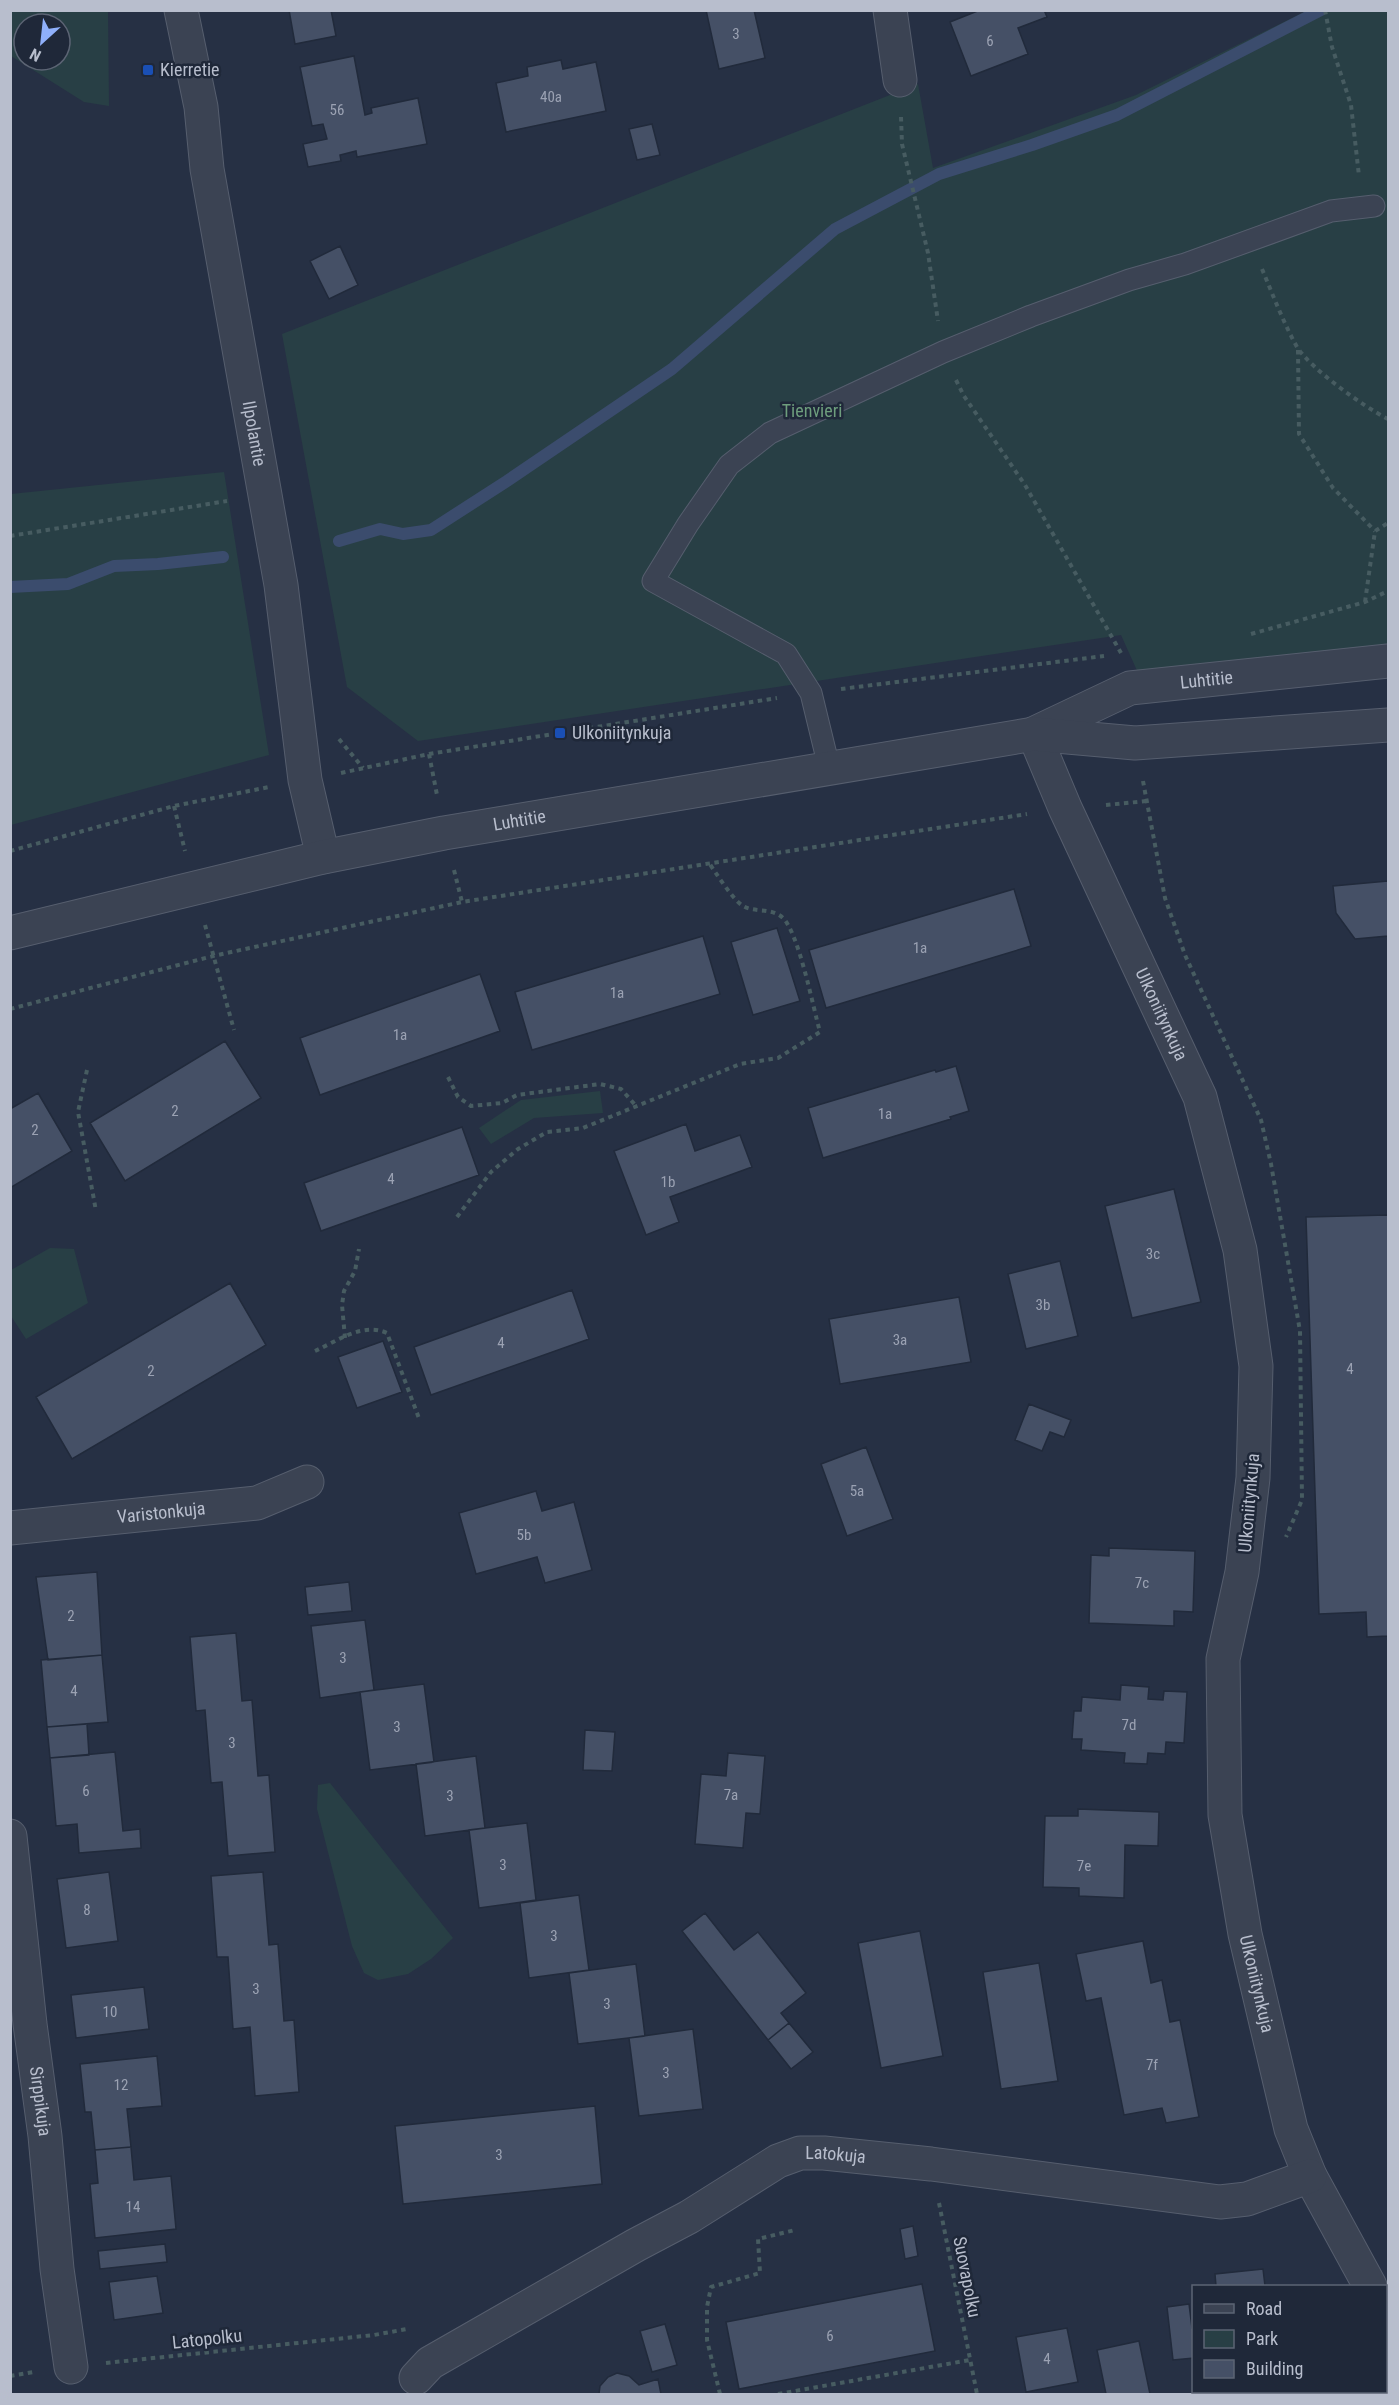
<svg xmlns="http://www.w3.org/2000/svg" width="1399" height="2405" viewBox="0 0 1399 2405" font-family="'Roboto Condensed',sans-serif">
<rect width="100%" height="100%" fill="#263044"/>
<path fill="#283f45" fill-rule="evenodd" d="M10 11H108L109 106 84 102 11 56ZM24 24H60V60H24Z
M1306 11H1388V648L1139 675 1121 635 418 741 347 687 282 334 918 84 933 168 1136 95Z
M224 472 269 755 11 825V494Z
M600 1091 603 1113 534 1118 491 1144 479 1128 521 1100Z
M50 1248 74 1249 88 1303 26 1339 11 1316V1270Z
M330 1783 453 1938 431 1959 408 1974 378 1980 364 1973 352 1946 317 1809 318 1785Z"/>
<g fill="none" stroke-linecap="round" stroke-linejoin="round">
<path stroke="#3b4c6d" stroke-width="12" d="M339 541 380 529 403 534 431 530 507 481 672 369 835 229 939 174 1032 145 1117 115 1321 10
M10 587 68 584 114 566 158 564 223 557"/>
</g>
<path fill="#455066" stroke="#212a3b" stroke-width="1.5" d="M289 10H331L336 36 295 44Z
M706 10H754L765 58 719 69Z
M980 10H1044L1047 17 1018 28 1028 54 971 76 950 22Z
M354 56 365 115 372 113 371 108 418 98 427 144 357 157 356 151 340 155 341 161 308 167 303 144 327 139 323 124 312 126 300 67Z
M561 60 563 69 596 62 606 111 506 132 496 83 528 76 527 67Z
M652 124 660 155 637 160 629 129Z
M340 246 358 285 329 299 310 261Z
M1388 881V936L1355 939 1336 913 1333 886Z
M1014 889 1031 946 826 1008 809 950Z
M777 928 800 1001 753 1015 731 942Z
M703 936 720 994 532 1050 515 992Z
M480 974 500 1031 320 1095 300 1038Z
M225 1041 261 1098 125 1181 90 1123Z
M956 1066 969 1111 950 1117 951 1119 823 1158 808 1108 935 1070 936 1072Z
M38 1093 72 1151 10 1188V1109Z
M686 1124 695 1151 740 1135 752 1167 670 1197 679 1222 646 1235 614 1151Z
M462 1127 479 1175 321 1231 304 1183Z
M1174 1189 1201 1302 1132 1318 1105 1206Z
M1388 1215V1636L1367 1637 1366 1612 1319 1614 1306 1217Z
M1060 1261 1078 1336 1026 1349 1008 1274Z
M230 1283 266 1345 72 1459 36 1397Z
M572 1290 589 1339 431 1395 414 1347Z
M959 1297 971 1362 840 1384 829 1319Z
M383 1341 402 1392 357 1408 338 1357Z
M1029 1404 1071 1420 1064 1437 1050 1432 1042 1451 1015 1440Z
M866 1447 893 1519 847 1536 821 1464Z
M536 1491 542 1511 574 1502 592 1570 545 1583 537 1557 476 1574 459 1513Z
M1109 1548 1195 1551 1193 1612 1174 1611V1626L1089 1623 1091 1555 1109 1556Z
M97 1572 102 1655 48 1660 36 1577Z
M349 1582 352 1611 308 1615 305 1587Z
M365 1620 374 1690 320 1698 311 1626Z
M236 1633 242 1701 252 1700 258 1776 269 1775 275 1852 228 1856 222 1782 211 1783 205 1710 196 1711 190 1637Z
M102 1655 108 1722 47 1727 41 1660Z
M424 1684 434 1762 370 1770 360 1692Z
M1121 1685 1149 1687 1148 1699 1163 1700 1164 1691 1187 1692 1184 1743 1166 1742 1165 1754 1148 1753 1147 1764 1124 1763 1125 1753 1081 1750 1082 1739H1072L1074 1711H1081L1082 1697 1120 1700Z
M87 1724 89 1755 50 1758 47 1727Z
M585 1730 615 1732 612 1771 583 1770Z
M115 1752 123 1831 140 1829 141 1848 79 1853 77 1824 56 1826 50 1758Z
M728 1753 765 1756 760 1814 746 1813 743 1848 695 1844 701 1774 726 1776Z
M476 1756 485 1828 425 1836 416 1764Z
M1078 1809 1159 1812 1158 1846 1125 1845 1124 1898 1079 1896V1888L1043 1887 1045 1816H1078Z
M527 1823 536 1900 479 1908 469 1830Z
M109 1872 118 1941 66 1948 57 1879Z
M263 1872 269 1945 278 1944 284 2021 294 2020 299 2092 255 2096 250 2027 233 2029 228 1957H217L211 1876Z
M579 1895 589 1970 529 1978 520 1903Z
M705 1913 734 1950 758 1932 806 1993 781 2013 789 2023 768 2040 682 1931Z
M920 1931 943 2056 881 2068 858 1943Z
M1143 1941 1151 1983 1162 1980 1170 2022 1180 2020 1199 2117 1166 2123 1162 2108 1124 2115 1101 1998 1086 2001 1076 1954Z
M1039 1963 1058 2081 1001 2089 983 1972Z
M636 1964 645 2036 578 2044 569 1973Z
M144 1987 149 2029 76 2038 71 1995Z
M789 2023 813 2052 791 2069 768 2040Z
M693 2029 703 2109 639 2116 629 2038Z
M157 2056 162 2106 127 2109 131 2147 95 2150 91 2112H85L80 2064Z
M595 2106 602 2184 403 2204 395 2126Z
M131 2147 134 2180 171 2176 176 2229 95 2238 90 2184 98 2183 95 2150Z
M913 2226 918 2256 905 2259 900 2229Z
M165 2244 167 2262 100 2269 98 2251Z
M1263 2269 1265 2286H1216L1215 2274Z
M157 2276 163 2313 114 2320 109 2282Z
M922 2284 935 2351 739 2389 726 2322Z
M1189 2304 1192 2328H1194V2358L1173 2360 1167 2307Z
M665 2324 677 2365 652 2372 640 2331Z
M1067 2328 1078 2382 1026 2392 1016 2337Z
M1139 2341 1150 2394H1106L1097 2350Z
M617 2373 629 2376 639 2385 658 2379 661 2394H599L600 2386 608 2377Z"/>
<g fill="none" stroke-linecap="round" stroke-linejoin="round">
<defs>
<path id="service" d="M829 767 811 693 786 654 653 581 688 524 729 465 770 433 943 352 1031 316 1129 280 1185 264 1331 211 1374 206"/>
<g id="minor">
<path d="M890 10 900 80"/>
<path id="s1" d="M1034 734 1065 808 1200 1097 1240 1250 1256 1366 1253 1478 1242 1572 1223 1659 1225 1815 1245 1934 1291 2129 1310 2176 1370 2286"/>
<path id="s2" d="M10 1528 257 1503 307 1482"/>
<path id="s3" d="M10 1836 30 2024 45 2136 57 2269 71 2367"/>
<path d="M1386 2316 1388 2321"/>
<path id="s4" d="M416 2378 430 2363 636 2245 689 2217 778 2161 800 2153H824L931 2164 1220 2202 1247 2199 1310 2176"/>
</g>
<g id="tertiary">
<path id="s5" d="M181 10 201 107 207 169 281 585 305 780 323 857"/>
<path id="s6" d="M1035 733 1130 688 1388 661"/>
<path id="s7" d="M10 933 323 857 444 833 1034 734 1135 743 1388 725"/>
</g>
</defs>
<use href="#service" stroke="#565e6e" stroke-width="23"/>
<use href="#minor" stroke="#565e6e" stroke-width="35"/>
<use href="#tertiary" stroke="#565e6e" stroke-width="35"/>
<path stroke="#475c61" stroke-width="4" stroke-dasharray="4.5 4.5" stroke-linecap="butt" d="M1325 10 1332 47 1351 105 1359 176
M901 117 902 144 928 253 938 321
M1262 269C1273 295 1283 322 1297 347 1311 369 1364 407 1388 419
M1298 350 1299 434 1333 488 1375 531
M956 380 964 396 1025 485 1121 653
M10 536 227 501
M1365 602 1375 531 1388 523
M1251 634 1365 602 1388 591
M841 689 1104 656
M339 739 363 768
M429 754 437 795
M341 773 429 754 777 698
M1143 781 1165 898 1185 955 1261 1120 1271 1164 1300 1331 1302 1500 1286 1537
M1106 805 1147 801
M174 806 185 851
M10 851 174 806 269 787
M454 870 462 902
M205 925 234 1030
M10 1009 213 956 462 902 1027 814
M87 1070 78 1112 96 1211
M448 1077 458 1097 471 1106 502 1103 517 1095 600 1084 621 1089 637 1107
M457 1217 491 1172 518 1149 547 1132 583 1128 740 1064 778 1058 820 1032C813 1007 799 934 783 918 771 907 755 913 743 906 733 900 716 873 709 863
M345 1338 342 1305 344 1291 355 1271 359 1249
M315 1351C337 1341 363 1322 387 1333L420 1421
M939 2203 977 2394
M106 2363 374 2335 407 2329
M10 2376 34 2372
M720 2394 707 2340V2307L711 2287 760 2273 758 2239 795 2230
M778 2394 970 2360"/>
<use href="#service" stroke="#3b4353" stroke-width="21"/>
<use href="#minor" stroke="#3b4353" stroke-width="33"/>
<use href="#tertiary" stroke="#3b4353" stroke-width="33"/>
</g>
<g fill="#1a4fb4" stroke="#1f2839" stroke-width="2">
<rect x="142" y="64" width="12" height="12" rx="3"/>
<rect x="554" y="727" width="12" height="12" rx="3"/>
</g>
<g text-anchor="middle" stroke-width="5" stroke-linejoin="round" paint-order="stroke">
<g font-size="15" fill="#9ba2b3">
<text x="736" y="39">3</text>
<text x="990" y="46">6</text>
<text x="551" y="102">40a</text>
<text x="337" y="115">56</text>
<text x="920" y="953">1a</text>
<text x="617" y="998">1a</text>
<text x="400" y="1040">1a</text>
<text x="175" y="1116">2</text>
<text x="885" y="1119">1a</text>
<text x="35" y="1135">2</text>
<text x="391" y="1184">4</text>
<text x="668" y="1187">1b</text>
<text x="1153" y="1259">3c</text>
<text x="1043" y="1310">3b</text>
<text x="900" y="1345">3a</text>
<text x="501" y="1348">4</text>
<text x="1350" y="1374">4</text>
<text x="151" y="1376">2</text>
<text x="857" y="1496">5a</text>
<text x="524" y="1540">5b</text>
<text x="1142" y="1588">7c</text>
<text x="71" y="1621">2</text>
<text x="343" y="1663">3</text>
<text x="74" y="1696">4</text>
<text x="1129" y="1730">7d</text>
<text x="397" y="1732">3</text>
<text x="232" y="1748">3</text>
<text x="86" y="1796">6</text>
<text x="731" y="1800">7a</text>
<text x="450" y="1801">3</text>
<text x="503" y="1870">3</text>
<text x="1084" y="1871">7e</text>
<text x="87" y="1915">8</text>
<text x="554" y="1941">3</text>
<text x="256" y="1994">3</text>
<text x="607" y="2009">3</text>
<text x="110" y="2017">10</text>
<text x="1152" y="2070">7f</text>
<text x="666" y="2078">3</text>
<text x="121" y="2090">12</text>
<text x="499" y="2160">3</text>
<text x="133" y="2212">14</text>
<text x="830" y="2341">6</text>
<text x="1047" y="2364">4</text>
</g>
<g font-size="18" fill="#b8becd" stroke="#1f2839" text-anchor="start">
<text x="160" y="76">Kierretie</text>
<text x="572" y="739">Ulkoniitynkuja</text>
</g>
<g font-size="18" fill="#6e9e7d" stroke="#1f2839">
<text x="812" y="417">Tienvieri</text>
</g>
<g font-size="18" fill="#b8becd" stroke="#1f2839">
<text dy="6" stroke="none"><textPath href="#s5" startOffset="430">Ilpolantie</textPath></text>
<text dy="6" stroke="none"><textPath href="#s6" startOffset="182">Luhtitie</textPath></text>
<text dy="6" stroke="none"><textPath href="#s7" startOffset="522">Luhtitie</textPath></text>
<text dy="6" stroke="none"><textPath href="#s1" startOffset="308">Ulkoniitynkuja</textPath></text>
<text transform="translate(1249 1503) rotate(-85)" y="6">Ulkoniitynkuja</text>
<text dy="6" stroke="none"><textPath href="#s2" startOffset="152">Varistonkuja</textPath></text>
<text dy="6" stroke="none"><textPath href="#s1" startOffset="1298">Ulkoniitynkuja</textPath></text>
<text dy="6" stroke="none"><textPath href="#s3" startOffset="267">Sirppikuja</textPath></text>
<text dy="6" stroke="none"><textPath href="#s4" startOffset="482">Latokuja</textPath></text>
<text transform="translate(967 2277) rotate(79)" y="6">Suovapolku</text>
<text transform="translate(207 2339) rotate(-6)" y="6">Latopolku</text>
</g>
</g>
<rect width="1399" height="2405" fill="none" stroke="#b8becd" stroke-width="24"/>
<rect x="1192" y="2285" width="195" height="108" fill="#1f2839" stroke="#5c6474" stroke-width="1.5"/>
<rect x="1204" y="2304" width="30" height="9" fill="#3b4353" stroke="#5c6474" stroke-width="1.5"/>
<text x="1246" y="2315" font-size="18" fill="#b8becd">Road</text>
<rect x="1204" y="2330" width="30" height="18" fill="#283f45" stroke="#5c6474" stroke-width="1.5"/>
<text x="1246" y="2345" font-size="18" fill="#b8becd">Park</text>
<rect x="1204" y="2360" width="30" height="18" fill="#455066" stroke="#5c6474" stroke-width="1.5"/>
<text x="1246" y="2375" font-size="18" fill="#b8becd">Building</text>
<g transform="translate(42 42) rotate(207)"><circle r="28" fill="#1f2839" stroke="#5c6474" stroke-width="1.5"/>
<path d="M0-4.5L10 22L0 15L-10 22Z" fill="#8fb0fb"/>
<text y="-9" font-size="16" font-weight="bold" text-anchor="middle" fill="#b8becd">N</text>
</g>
</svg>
